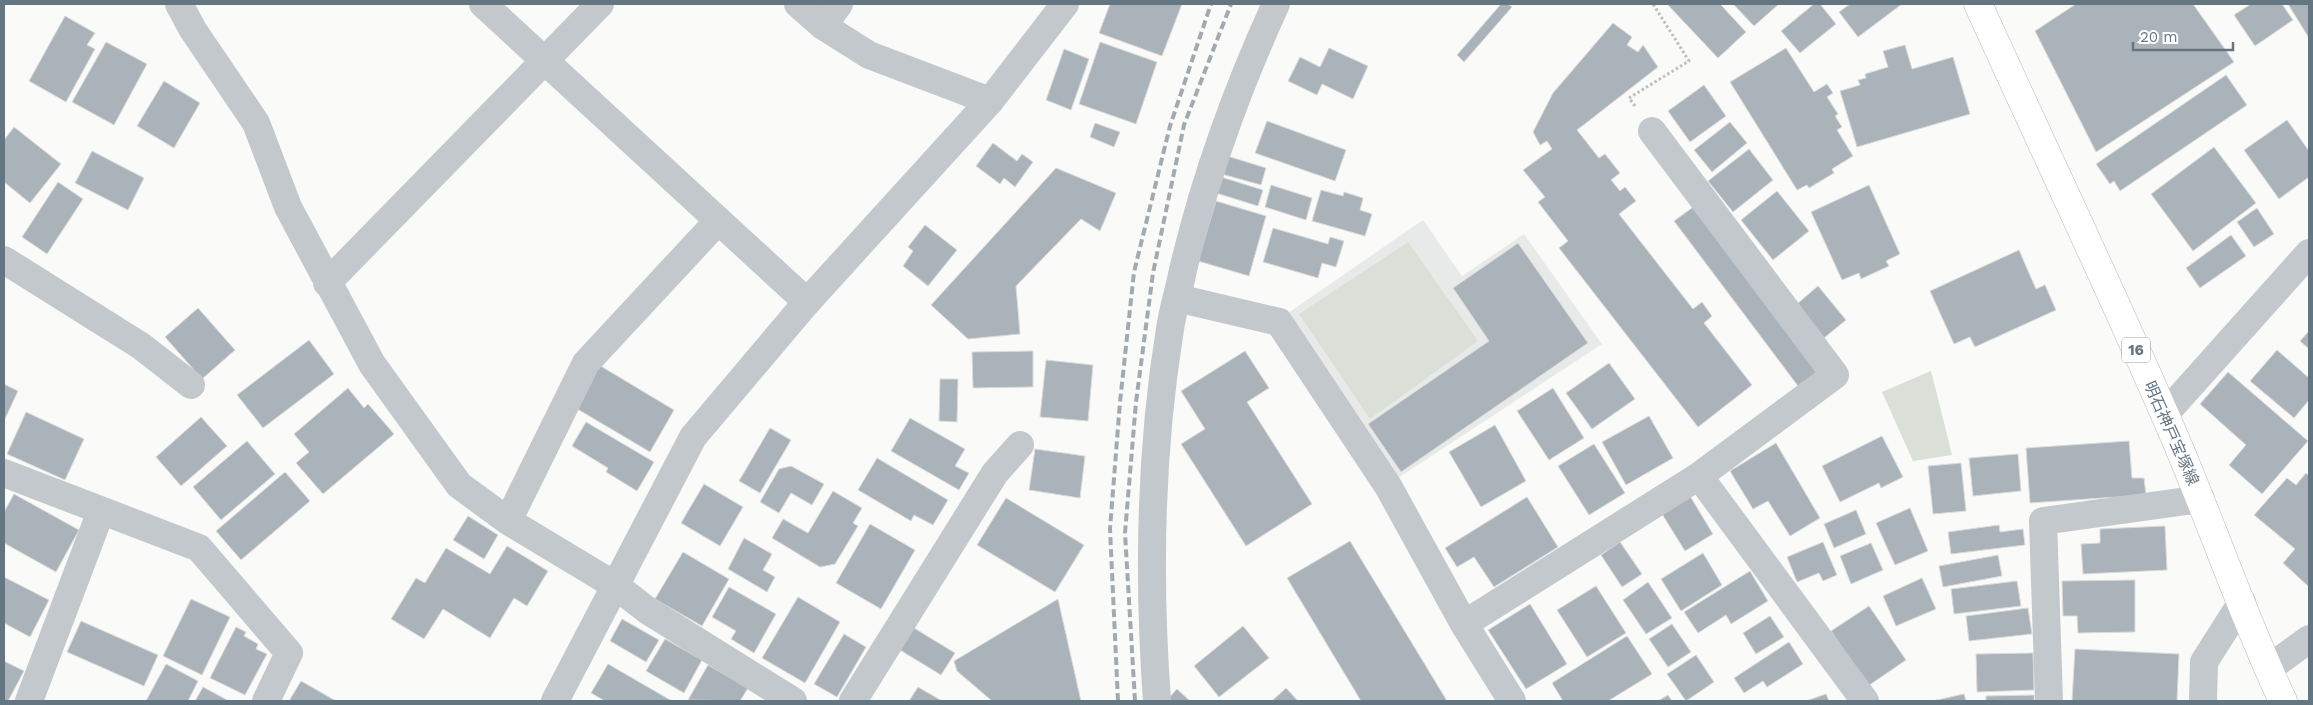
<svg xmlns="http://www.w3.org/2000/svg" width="2313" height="705" viewBox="0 0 2313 705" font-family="'Work Sans','Noto Sans JP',sans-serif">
<rect width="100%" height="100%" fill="#fafaf8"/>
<path fill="#e8e9e9" d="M1423 220 1462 276 1524 234 1602 344 1395 480 1288 313Z"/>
<path fill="#dadfd7" d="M1408 242 1478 341 1370 419 1299 314Z
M1931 371 1952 455 1913 461 1882 392Z"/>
<path fill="#aab3b9" stroke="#dcdcda" d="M1110 4H1182L1162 56 1099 33Z
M1501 4H1508L1512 7 1464 62 1457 55Z
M1667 4H1720L1746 32 1718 58Z
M1733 4H1779L1754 26Z
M1814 4H1820L1836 24 1800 53 1781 31Z
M1850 4H1902L1858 37 1839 12Z
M2076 4H2193L2234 62 2096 152 2035 31Z
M2251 4H2282L2293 20 2255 46 2234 15Z
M2288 4H2309V38Z
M65 16 95 33 87 45 95 49 66 102 29 81Z
M1613 23 1632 37 1627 45 1638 52 1643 45 1658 67 1577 130 1599 158 1605 154 1620 173 1611 180 1620 191 1625 187 1636 201 1619 214 1693 309 1702 302 1712 316 1704 323 1752 385 1698 427 1559 248 1568 241 1538 202 1545 197 1523 170 1552 149 1547 141 1540 145 1533 132 1553 93Z
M106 42 147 64 114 125 72 102Z
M1100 42 1157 62 1136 124 1079 104Z
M1905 45 1912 69 1953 57 1970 114 1857 147 1840 91 1860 85 1858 80 1866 78 1865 74 1888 67 1883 51Z
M1329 48 1368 66 1353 99 1322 84 1317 95 1288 81 1300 57 1320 67Z
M1786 48 1814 92 1827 84 1833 93 1827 97 1838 114 1835 116 1842 127 1837 130 1853 156 1832 169 1834 173 1809 188 1807 185 1797 190 1730 82Z
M1064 49 1089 59 1071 110 1046 100Z
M2226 75 2247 105 2120 191 2114 181 2110 184 2096 164Z
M164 81 200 103 174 148 137 126Z
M1704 85 1726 116 1690 142 1668 111Z
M2287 120 2309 151V177L2279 199 2244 150Z
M1267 121 1346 150 1335 181 1255 153Z
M1730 122 1747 143 1712 172 1694 150Z
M1095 123 1120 132 1114 147 1090 137Z
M14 127 61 164 30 203 4 182V140Z
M993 143 1017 161 1022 154 1033 162 1015 187 1004 178 1000 184 976 166Z
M2214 147 2256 203 2193 251 2151 194Z
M1749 149 1773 180 1733 212 1708 181Z
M92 151 144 178 128 210 75 183Z
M1224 155 1266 168 1261 185 1218 173Z
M1056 168 1116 193 1100 231 1081 219 1016 286 1020 334 968 339 931 305Z
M1221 177 1263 190 1258 206 1216 193Z
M58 182 83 199 47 254 22 237Z
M1271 185 1312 198 1306 220 1265 207Z
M1869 185 1900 254 1886 261 1889 266 1861 279 1859 273 1842 280 1811 212Z
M1321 190 1343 196 1344 192 1363 198 1360 210 1372 214 1365 236 1312 221Z
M1777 191 1809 231 1773 260 1741 220Z
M1216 201 1266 216 1249 276 1198 261Z
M1696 205 1819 371 1798 386 1674 221Z
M2257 208 2274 234 2254 247 2237 222Z
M925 225 957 250 928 286 903 266 913 251 908 247Z
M1273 228 1328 244 1330 237 1344 241 1336 267 1322 263 1318 278 1263 262Z
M2231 235 2246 256 2200 288 2186 268Z
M1518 243 1588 343 1401 472 1368 424 1489 341 1453 288Z
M2019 250 2036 289 2045 285 2056 310 1975 347 1970 337 1954 344 1930 291Z
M1818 286 1846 320 1824 338 1797 304Z
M198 308 235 350 202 379 165 337Z
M2309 331V349L2300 341Z
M309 340 334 374 263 428 237 395Z
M2277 350 2309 378V400L2294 418 2250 381Z
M1033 351V387L973 388 972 352Z
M1245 351 1269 388 1247 402 1312 504 1246 546 1181 444 1205 429 1181 391Z
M1046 360 1093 365 1088 421 1040 417Z
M1609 363 1635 399 1592 429 1566 393Z
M599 365 674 410 650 452 574 407Z
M2228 372 2308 441 2262 494 2229 465 2246 445 2200 404Z
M940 379H958L957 422 939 421Z
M4 384 18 391 4 421Z
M348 388 364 408 368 404 394 434 323 494 296 463 309 452 294 434Z
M1553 388 1584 438 1549 460 1517 411Z
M26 412 84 439 65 480 7 454Z
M1649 416 1673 458 1626 485 1602 442Z
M201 417 227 446 181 486 156 457Z
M910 418 965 449 955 466 969 473 959 490 891 451Z
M586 422 654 462 637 491 606 472 608 468 572 446Z
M1495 425 1526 481 1481 507 1449 452Z
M770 428 791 440 760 493 739 481Z
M1882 436 1903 477 1881 488 1879 483 1840 502 1822 466Z
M247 441 275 474 221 520 193 487Z
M2129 441 2132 478H2144L2146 495 2030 503 2026 448Z
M1776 443 1820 518 1790 536 1768 501 1753 509 1730 471Z
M1594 444 1625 493 1589 515 1558 466Z
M1035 449 1085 456 1080 498 1029 490Z
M2018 454 2021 491 1973 496 1969 458Z
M877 458 948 500 933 525 914 515 911 521 858 490Z
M1961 463 1966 511 1933 514 1928 466Z
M791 466 824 484 812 505 791 493 779 513 760 502 779 469Z
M285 472 310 501 241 560 216 531Z
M2306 473 2309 476V587L2283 563 2295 549 2254 515 2287 478 2296 485Z
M704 484 743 507 720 546 681 523Z
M833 491 862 508 853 523 858 526 835 564 820 567 772 538 783 519 808 533Z
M14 494 79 530 56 572 4 543V512Z
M1690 496 1713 534 1685 551 1662 514Z
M1527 497 1558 547 1494 587 1474 557 1457 567 1445 548Z
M1006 498 1084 545 1055 592 977 545Z
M1910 508 1928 551 1895 565 1876 523Z
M1856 510 1866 534 1834 548 1824 524Z
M468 516 498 535 484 559 453 540Z
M870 524 915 550 881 609 836 583Z
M1999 525 2000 532 2023 529 2025 545 1951 554 1948 532Z
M2165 526 2167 570 2083 574 2081 544 2100 543V529Z
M744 538 772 554 763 570 775 577 767 592 728 569Z
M1350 541 1447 701H1361L1287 578Z
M1620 542 1642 574 1622 587 1601 555Z
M1823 542 1837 575 1823 581 1819 573 1797 582 1787 557Z
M1871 543 1883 570 1851 584 1840 556Z
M507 546 548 571 527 606 514 598 490 638 443 609 424 639 391 619 416 578 425 583 446 548 490 574Z
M683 552 729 579 702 626 655 599Z
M1703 553 1722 585 1681 611 1661 579Z
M1998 555 2002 576 1943 587 1939 566Z
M1750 571 1768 601 1731 624 1726 615 1698 633 1684 612Z
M4 577 49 600 30 637 4 623Z
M1922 578 1936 609 1896 626 1883 596Z
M2135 580V632L2078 633 2077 616H2063L2062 581Z
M2017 581 2021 606 1954 614 1951 589Z
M1648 582 1672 618 1646 634 1623 600Z
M1596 586 1626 633 1587 657 1557 610Z
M729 587 776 614 754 653 731 639 736 631 712 617Z
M798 597 840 622 805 683 762 658Z
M191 599 230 617 202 675 163 656Z
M1058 599 1081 701H992L957 671 954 661Z
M1530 604 1567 664 1526 689 1488 630Z
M1869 606 1906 660 1868 686 1831 631Z
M2028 608 2032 634 1969 641 1966 616Z
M1770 616 1784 637 1756 654 1743 633Z
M622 619 659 640 646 662 610 641Z
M81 621 158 655 144 686 67 652Z
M1672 624 1691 652 1668 667 1649 639Z
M1243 626 1269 658 1219 697 1194 666Z
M236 627 246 632 244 636 258 644 256 649 267 654 245 695 210 678Z
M914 628 955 653 941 675 900 650Z
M844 634 866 647 837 697 814 684Z
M1627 636 1652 674 1608 701H1563L1552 683Z
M665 639 702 660 684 693 646 671Z
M1789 642 1803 664 1767 687 1763 681 1744 693 1734 678Z
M2075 649 2179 654 2177 701H2072Z
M2033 653 2034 690 1977 692 1976 654Z
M1696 655 1714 682 1686 701 1667 674Z
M4 661 24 671 8 701H4Z
M166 664 198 681 188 701H146Z
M608 664 672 701H605L591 693Z
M708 665 748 688 740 701 688 700Z
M301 681 336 701H289Z
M203 687 229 701H195Z
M918 687 942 701H909Z
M1286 688 1298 701H1272Z
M1177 689 1190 701H1166Z
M1826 694 1829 701H1806Z
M1964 694 1966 701H1932Z
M1668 695 1672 701H1658Z
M2034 695V701H1986V696Z"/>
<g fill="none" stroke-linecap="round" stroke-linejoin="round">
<defs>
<path id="primary" d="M1978 4C2040 141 2105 277 2165 415 2207 509 2239 608 2283 701"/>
</defs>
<use href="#primary" stroke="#b5babe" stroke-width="29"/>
<path stroke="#bbbfc2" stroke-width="3" stroke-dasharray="2.5 2.5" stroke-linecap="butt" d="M1635 106 1629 98 1689 61 1653 4"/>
<path stroke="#c3c8cc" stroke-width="28" d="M179 4 193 30 256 123 288 207 372 364 459 485 508 521 616 586 647 610 793 701
M483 4 807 302
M798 4 823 26 869 55 990 101
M823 26 839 4
M4 260 141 346 191 385
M327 283 600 4
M1177 298 1279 322 1388 486 1464 624 1512 701
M2165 414 2309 253
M4 473 199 548 289 653 266 701
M1699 476 1865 701
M508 521 586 363 718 221
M1464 624 1699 476 1835 375 1652 131
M2268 669 2309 639
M29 701 101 511
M853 701 995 473 1020 445
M1157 701C1148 577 1150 452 1170 329 1173 309 1179 290 1183 270 1205 177 1236 91 1276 4
M2049 701 2043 521 2201 499
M2203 701 2204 662 2242 602"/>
<path stroke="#c3c8cc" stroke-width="28" d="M555 701 693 437 807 302 990 101 1065 4"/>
<use href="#primary" stroke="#fff" stroke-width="28"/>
<path stroke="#a2aab0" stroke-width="4" stroke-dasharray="8 4" stroke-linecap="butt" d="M1118 701 1110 529 1120 402 1134 272 1170 126 1211 4
M1135 701 1125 533 1136 402 1153 273 1184 125 1231 4"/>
</g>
<g text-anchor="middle" stroke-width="5" stroke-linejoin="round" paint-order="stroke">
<rect fill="#fff" stroke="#939fa8" stroke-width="1" x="2122" y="337.5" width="28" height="25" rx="4"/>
<g font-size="15" font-weight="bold" fill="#657683">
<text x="2136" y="355">16</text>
</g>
<g font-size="16" fill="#657683" stroke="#fff">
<text transform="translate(2172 433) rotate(66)" y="6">明石神戸宝塚線</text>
</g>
</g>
<rect width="2313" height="705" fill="none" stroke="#657683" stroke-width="10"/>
<path d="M2133 42v8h100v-8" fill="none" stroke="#657683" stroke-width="2.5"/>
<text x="2140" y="42" font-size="15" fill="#657683" stroke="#ffffff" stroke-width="4" paint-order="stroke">20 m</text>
</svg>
